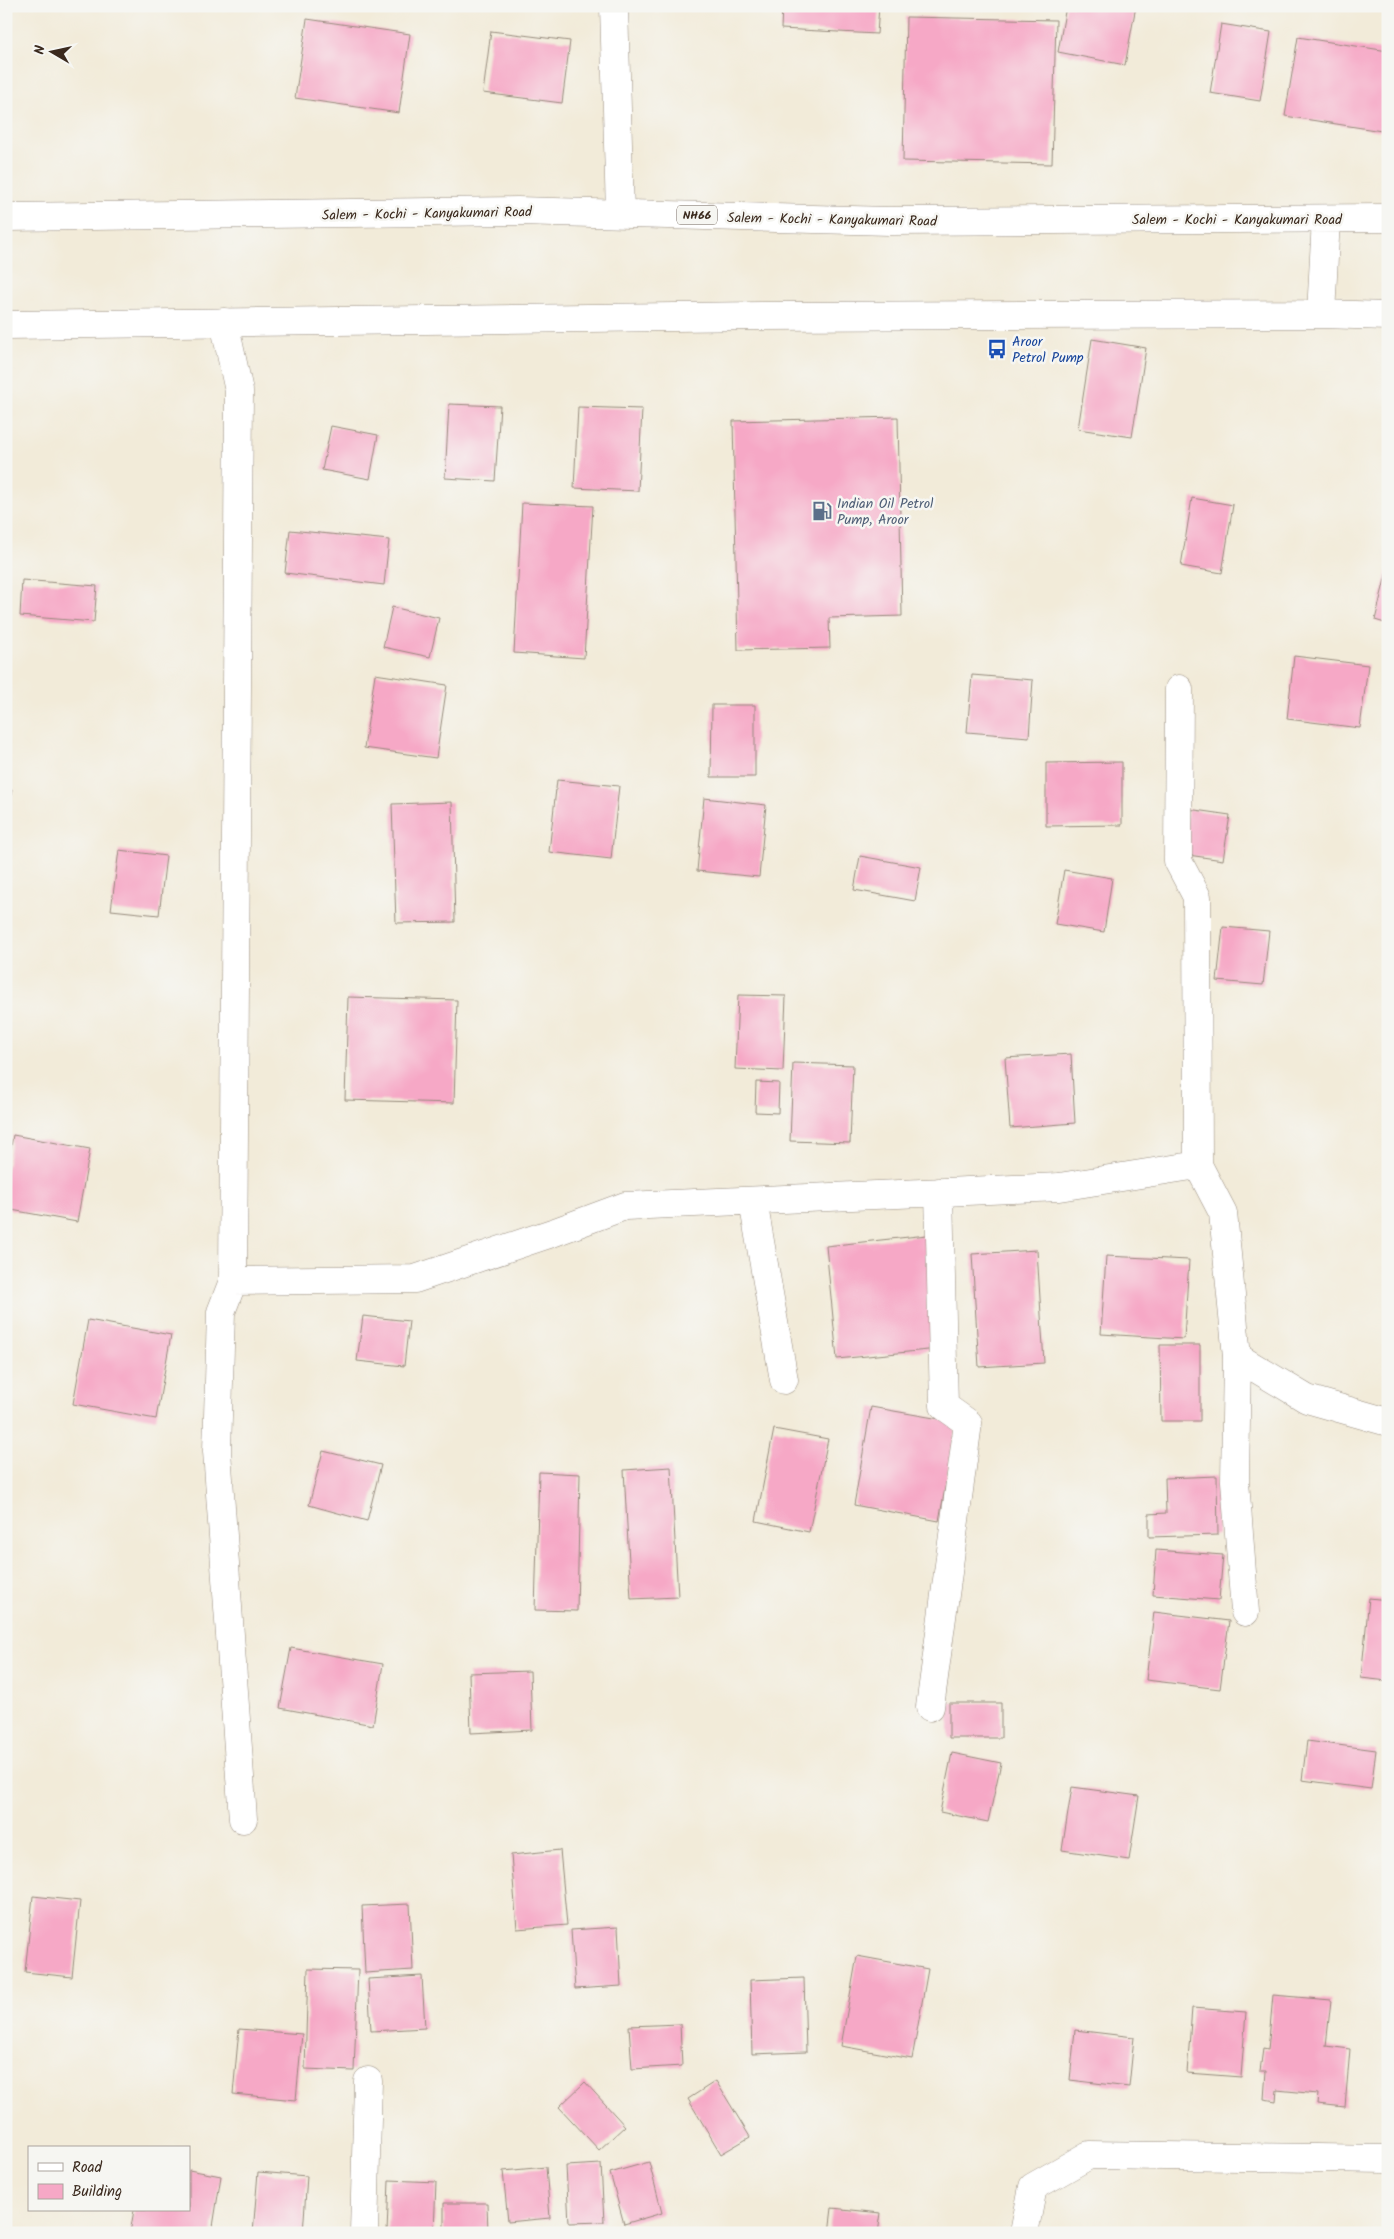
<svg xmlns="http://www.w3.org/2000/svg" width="1394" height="2239" viewBox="0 0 1394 2239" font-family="Kalam,sans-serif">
<rect width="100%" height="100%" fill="#f6f6f2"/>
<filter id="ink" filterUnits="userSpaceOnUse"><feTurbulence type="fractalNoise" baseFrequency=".02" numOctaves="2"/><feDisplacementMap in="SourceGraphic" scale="10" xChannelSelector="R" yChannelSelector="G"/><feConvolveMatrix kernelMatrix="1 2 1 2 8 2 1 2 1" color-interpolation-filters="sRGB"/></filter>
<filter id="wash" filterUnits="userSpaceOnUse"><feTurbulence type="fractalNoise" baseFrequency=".0096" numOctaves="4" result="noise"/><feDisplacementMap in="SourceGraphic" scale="20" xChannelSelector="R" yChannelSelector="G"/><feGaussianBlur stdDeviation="1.12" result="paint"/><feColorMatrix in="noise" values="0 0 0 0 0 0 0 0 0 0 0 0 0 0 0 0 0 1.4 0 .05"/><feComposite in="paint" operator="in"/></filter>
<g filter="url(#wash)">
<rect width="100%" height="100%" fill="#f2ebd9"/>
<g id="blocks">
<path fill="#f6a8c6" d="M782 6H879L877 34 781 29Z
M1066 6H1136L1125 65 1058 52Z
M906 17 1056 20 1052 164 903 161Z
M307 19 410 34 399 113 295 98Z
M1221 24 1271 32 1260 101 1210 93Z
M491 31 570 41 562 103 483 93Z
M1298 37 1388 51V132L1285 116Z
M1092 339 1146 348 1132 437 1078 429Z
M449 404 500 406 495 481 445 478Z
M578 407 642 409 638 491 574 488Z
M898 417 902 616 829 618 830 648 738 650 733 421Z
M331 426 378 435 370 479 322 470Z
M1192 498 1233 505 1222 573 1181 566Z
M522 503 593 506 584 658 514 653Z
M290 530 389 540 384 585 285 573Z
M1387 571H1388V624L1375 620Z
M22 580 97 586 94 622 20 616Z
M392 607 439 618 430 657 383 647Z
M1294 656 1368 665 1360 728 1287 719Z
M375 674 447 685 436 758 364 748Z
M972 675 1033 680 1029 737 967 732Z
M712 705H755V777H711Z
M1122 762V825L1046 826V763Z
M557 780 619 786 611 859 549 852Z
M6 789 12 790 7 816H6Z
M704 798 766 805 759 877 697 871Z
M452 802 455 922 396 923 392 804Z
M1188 809 1230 815 1223 860 1181 854Z
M119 850 166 856 159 915 111 910Z
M860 856 921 867 915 901 854 890Z
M1064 870 1112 878 1104 932 1055 924Z
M1223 927 1269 931 1263 985 1217 981Z
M738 995 786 996 783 1071 735 1069Z
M348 997 457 1000 454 1103 345 1100Z
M1071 1054 1075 1123 1010 1128 1005 1058Z
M793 1063 853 1065 850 1143 790 1141Z
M756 1082 779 1083 778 1113 755 1112Z
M13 1135 90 1149 77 1222 6 1209V1173Z
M927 1235 938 1349 837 1359 826 1246Z
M1037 1250 1044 1363 979 1367 972 1254Z
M1106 1256 1189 1260 1184 1339 1101 1334Z
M363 1316 409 1321 404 1366 357 1361Z
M88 1320 171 1335 156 1419 73 1404Z
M1160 1345H1200V1421H1161Z
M871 1407 957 1422 939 1521 854 1505Z
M774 1429 828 1439 809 1532 756 1521Z
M323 1451 381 1465 367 1521 309 1505Z
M671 1467 678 1597 631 1599 624 1470Z
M539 1472 580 1474 577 1611 535 1610Z
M1217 1476 1218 1535 1149 1537V1514L1166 1513 1165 1478Z
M1156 1550 1223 1555 1219 1600 1153 1595Z
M1369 1598 1388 1600V1681L1361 1678Z
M1154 1612 1229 1621 1220 1689 1146 1680Z
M291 1648 383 1664 373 1725 280 1708Z
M530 1671 532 1730 471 1733 469 1673Z
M949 1703H1001V1738H949Z
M1307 1741 1376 1750 1371 1789 1302 1780Z
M952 1753 1001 1763 988 1822 940 1812Z
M1072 1787 1139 1796 1129 1860 1062 1850Z
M560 1850 567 1925 517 1929 511 1855Z
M33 1896 80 1901 72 1977 25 1972Z
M410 1904 413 1970 365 1973 362 1906Z
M618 1927 621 1986 575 1989 571 1930Z
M857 1956 928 1969 912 2059 841 2046Z
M308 1969 358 1970 354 2071 305 2069Z
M422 1976 425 2028 371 2031 368 1979Z
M804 1978 806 2052 752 2054 750 1980Z
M1273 1995 1331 2000 1326 2046 1350 2049 1345 2107 1317 2104 1318 2094 1277 2090 1276 2101 1264 2099 1266 2071H1260L1263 2049 1268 2050Z
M1192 2008 1246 2012 1241 2077 1187 2073Z
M680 2024 682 2066 632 2069 629 2026Z
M239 2029 302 2034 296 2100 233 2094Z
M1075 2030 1134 2037 1129 2087 1070 2080Z
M716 2081 750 2137 721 2154 688 2099Z
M585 2082 625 2126 599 2150 559 2107Z
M649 2162 662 2213 624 2224 610 2173Z
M601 2164 604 2222 569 2223 566 2166Z
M546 2167 550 2218 508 2222 503 2171Z
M189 2170 221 2176 212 2233H130L134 2210H189Z
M258 2172 307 2176 303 2233H253Z
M389 2180 436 2182 434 2233H387Z
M444 2203H487L488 2233H444Z
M832 2208 881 2213 878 2233H829Z"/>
</g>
</g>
<g filter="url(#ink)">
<use href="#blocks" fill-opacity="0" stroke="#968a7c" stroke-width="1"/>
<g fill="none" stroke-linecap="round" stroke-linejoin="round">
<defs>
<path id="minor" d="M614 6 620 213
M224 322 239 391 233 1281
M1179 689 1178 861 1197 897 1198 1165
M753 1201 784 1380
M1237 1357 1235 1481 1245 1612
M930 1707 968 1423 944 1406 939 1192
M243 1819 217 1451 221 1312 233 1281 415 1279 555 1232 625 1206 1059 1187 1198 1165 1223 1213 1237 1357 1307 1399 1388 1422
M364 2233 368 2081
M1024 2233 1033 2187 1089 2155 1388 2159"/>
<path id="highway" d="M6 217 517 211 890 221 1388 218
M1321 314 1326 219
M6 325 761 316 1321 314 1388 316"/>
</defs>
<use href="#minor" stroke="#968a7c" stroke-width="29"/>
<use href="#highway" stroke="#968a7c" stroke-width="29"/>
<use href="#minor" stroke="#fff" stroke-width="28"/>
<use href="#highway" stroke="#fff" stroke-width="28"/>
</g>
</g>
<defs>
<symbol id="bus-bare" viewBox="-9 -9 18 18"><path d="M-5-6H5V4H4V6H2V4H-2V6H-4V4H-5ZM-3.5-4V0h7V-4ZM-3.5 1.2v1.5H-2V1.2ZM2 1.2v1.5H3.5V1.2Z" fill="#1a4fb4" stroke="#f6f6f2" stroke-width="2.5" paint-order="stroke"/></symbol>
<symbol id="fuel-bare" viewBox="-9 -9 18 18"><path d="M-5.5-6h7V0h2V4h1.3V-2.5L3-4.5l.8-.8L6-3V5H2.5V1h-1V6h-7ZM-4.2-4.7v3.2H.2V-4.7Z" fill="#5c6f8a" stroke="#f6f6f2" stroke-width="2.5" paint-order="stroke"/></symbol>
</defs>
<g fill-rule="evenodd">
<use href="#bus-bare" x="983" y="335" width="28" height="28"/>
<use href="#fuel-bare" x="808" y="497" width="28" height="28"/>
</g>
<g text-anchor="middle" stroke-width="5" stroke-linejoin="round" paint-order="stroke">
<rect fill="#f6f6f2" stroke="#73675e" stroke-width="1" x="677" y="205.5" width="40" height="19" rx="4"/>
<g font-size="12" font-weight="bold" fill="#3b2a1e">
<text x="697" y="219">NH66</text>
</g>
<g font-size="14" fill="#3b2a1e" stroke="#f6f6f2">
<text transform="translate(427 213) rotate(-1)" y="5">Salem - Kochi - Kanyakumari Road</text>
<text transform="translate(832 219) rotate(1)" y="5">Salem - Kochi - Kanyakumari Road</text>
<text x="1237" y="224">Salem - Kochi - Kanyakumari Road</text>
</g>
<g font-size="14" fill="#164399" stroke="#f6f6f2" text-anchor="start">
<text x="1012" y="346">Aroor<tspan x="1012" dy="16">Petrol Pump</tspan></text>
</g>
<g font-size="14" fill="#4e5e75" stroke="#f6f6f2" text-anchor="start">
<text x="837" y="508">Indian Oil Petrol<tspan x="837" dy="16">Pump, Aroor</tspan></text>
</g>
</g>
<rect width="1394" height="2239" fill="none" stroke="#f6f6f2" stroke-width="25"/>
<rect x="28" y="2146" width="162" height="65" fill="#f6f6f2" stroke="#aba49d"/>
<rect x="38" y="2163" width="25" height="8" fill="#ffffff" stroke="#aba49d"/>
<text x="72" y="2172" font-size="15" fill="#3b2a1e">Road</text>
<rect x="38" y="2184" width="25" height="15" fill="#f6a8c6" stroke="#aba49d"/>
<text x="72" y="2196" font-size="15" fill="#3b2a1e">Building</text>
<g transform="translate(52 52) rotate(279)" stroke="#f6f6f2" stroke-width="4" paint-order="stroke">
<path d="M0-4L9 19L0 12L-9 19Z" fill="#3b2a1e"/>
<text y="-8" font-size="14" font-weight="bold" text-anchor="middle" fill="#3b2a1e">N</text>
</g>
</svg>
